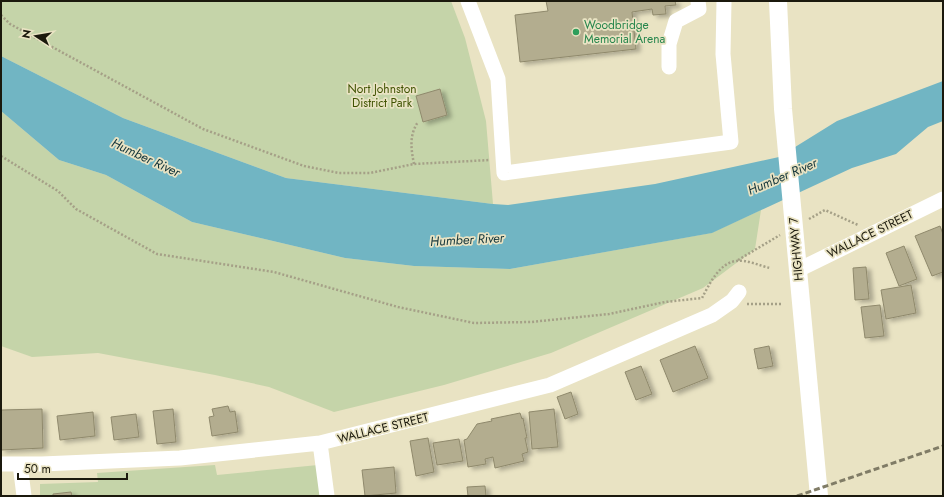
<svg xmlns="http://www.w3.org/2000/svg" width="944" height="497" viewBox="0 0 944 497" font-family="Jost,sans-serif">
<defs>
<filter id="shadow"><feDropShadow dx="4.5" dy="2.5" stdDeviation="2" flood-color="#0004"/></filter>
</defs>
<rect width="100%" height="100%" fill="#e9e3c3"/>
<path fill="#c5d4a9" d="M1 1H451L465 38 486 121 493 204 286 178 123 118 1 56Z
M1 111 59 160 106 175 192 222 345 258 414 266 510 269 711 233 761 210 755 249 703 288 551 353 444 385 334 412 269 387 215 375 98 353 32 357 1 346Z
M215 465 217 475 318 465 323 496H40V484L98 482 97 473Z"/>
<path fill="#71b5c3" d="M1 56 123 118 286 178 493 204 508 205 655 184 779 157 837 121 943 81V121L928 127 896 154 852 168 712 233 510 269 414 266 345 258 192 222 106 175 59 160 1 111Z"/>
<path fill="#b3ad8f" stroke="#8f896c" filter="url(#shadow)" d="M546 1H675L676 5 665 6 666 14 653 15 652 9 632 12 636 49 520 62 515 15 548 11Z
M440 89 447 115 423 122 416 96Z
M940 226 943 234V272L932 276 915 236Z
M904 246 917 279 899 286 886 253Z
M866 267 869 299 855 300 853 268Z
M911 285 916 313 886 319 881 290Z
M880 305 884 336 865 338 861 307Z
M695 346 708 378 673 392 660 360Z
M769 346 773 366 758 369 754 349Z
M641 366 652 394 636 400 625 372Z
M571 392 578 414 565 419 557 397Z
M228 406 230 412 235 411 238 432 212 436 209 417 214 416 212 409Z
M42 409 43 448 1 450V410Z
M173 409 176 442 157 444 153 411Z
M554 409 558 447 532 449 529 412Z
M93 412 95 436 60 440 57 416Z
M520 413 522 419 523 418 527 438H525L528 452 522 454 524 461 495 468 493 457 485 459 486 464 468 467 464 440 467 439 477 424 492 421 491 419Z
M136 414 139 437 114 440 111 417Z
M428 438 434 472 416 476 410 441Z
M459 439 463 461 437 465 433 443Z
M394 467 396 493 365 496 362 470Z
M485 486 486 496H468L467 487Z
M71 492 72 496H53V494Z"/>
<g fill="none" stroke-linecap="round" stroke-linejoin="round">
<path stroke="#a5a087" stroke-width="2.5" stroke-dasharray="2 2" stroke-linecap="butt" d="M1 15 10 24 203 129 304 166 339 173H370L414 164 490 160
M1 156 58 191 76 209 157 254 274 272 398 307 474 323 531 322 609 314 665 302 702 298C709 285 719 263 736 261 746 259 760 266 770 268
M414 164C411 149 409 135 418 122
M809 219 825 210 858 225
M738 260 780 235
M747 304H782"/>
<path stroke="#fff" stroke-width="15" d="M468 1 498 79 504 173 731 142 723 54 724 1
M669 67V44L676 21 699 9 698 1
M798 270 943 199
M320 443 327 496
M1 464H42L180 458 320 443 550 385 712 315 732 301 739 292
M20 464 24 496"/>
<path stroke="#fff" stroke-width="18" d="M778 1 783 109 819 496"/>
<path stroke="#807c66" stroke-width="3" stroke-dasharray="6 3" stroke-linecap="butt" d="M797 496 943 446"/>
</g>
<circle fill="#2e9e5b" stroke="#e9e3c3" stroke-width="1.5" cx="576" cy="32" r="4"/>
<g text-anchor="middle" stroke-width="3.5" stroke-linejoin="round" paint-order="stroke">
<g font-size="12" fill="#27864d" stroke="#e9e3c3" text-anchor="start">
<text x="584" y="29">Woodbridge<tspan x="584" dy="14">Memorial Arena</tspan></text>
</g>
<g font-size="12" fill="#3f5200" stroke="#e9e3c3">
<text x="382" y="93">Nort Johnston<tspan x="382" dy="14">District Park</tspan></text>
</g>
<g font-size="12" fill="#1b190d" stroke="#e9e3c3">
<text transform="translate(870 234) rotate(-26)" y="4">WALLACE STREET</text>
<text transform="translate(796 249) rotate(-95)" y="4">HIGHWAY 7</text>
<text transform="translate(383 428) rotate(-14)" y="4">WALLACE STREET</text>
</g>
<g font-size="13" font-style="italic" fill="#12343a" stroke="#e9e3c3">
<text transform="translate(146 157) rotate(25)" y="5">Humber River</text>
<text transform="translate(782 176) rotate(-23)" y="5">Humber River</text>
<text transform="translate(467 239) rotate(-3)" y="5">Humber River</text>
</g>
</g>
<rect width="944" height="497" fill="none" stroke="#1b190d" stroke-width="4"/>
<g transform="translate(36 36) rotate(282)" stroke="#e9e3c3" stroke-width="3" paint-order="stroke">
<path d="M0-3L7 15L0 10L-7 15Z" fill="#1b190d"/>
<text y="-6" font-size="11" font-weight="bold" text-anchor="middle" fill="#1b190d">N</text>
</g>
<path d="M18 473v6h109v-6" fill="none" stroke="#1b190d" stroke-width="2"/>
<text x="24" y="473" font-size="12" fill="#1b190d" stroke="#e9e3c3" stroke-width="3" paint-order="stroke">50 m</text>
</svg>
